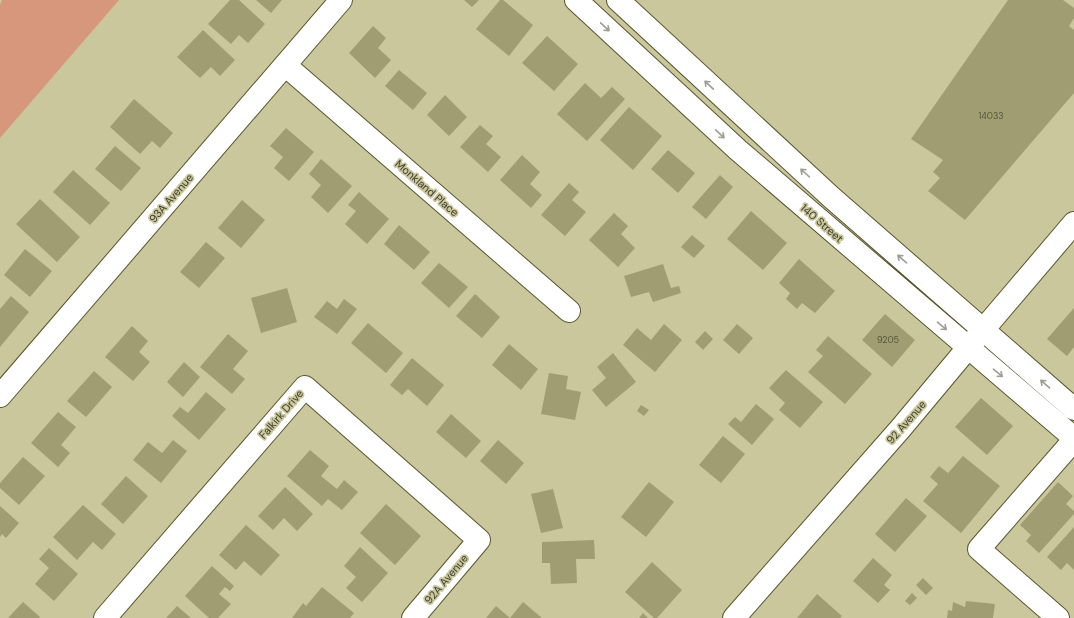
<svg xmlns="http://www.w3.org/2000/svg" width="1074" height="618" viewBox="0 0 1074 618" font-family="'DM Sans',sans-serif">
<rect width="100%" height="100%" fill="#cac79c"/>
<path fill="#d7977c" d="M2 0H119L0 138V5Z"/>
<path fill="#a19d73" d="M230 0H239L265 24 248 43 239 35 231 44 208 24Z
M256 0H282L271 13Z
M464 0H479L472 7Z
M500 0H503L533 25 509 56 476 29Z
M1008 0H1063L1074 8V18L1069 26 1074 30V93L965 220 928 191 940 178 933 172 943 160 911 139Z
M373 26 386 38 378 48 391 60 375 78 349 53Z
M203 30 235 60 220 76 211 67 200 78 177 57Z
M547 36 578 64 554 91 522 63Z
M399 70 427 93 413 110 385 86Z
M585 83 601 98 612 87 625 99 587 141 557 114Z
M445 95 467 117 449 136 427 115Z
M134 99 173 133 160 148 152 141 140 154 110 127Z
M629 107 662 136 633 170 600 140Z
M480 125 493 136 486 144 501 157 488 172 460 147Z
M286 128 314 152 289 181 274 168 283 157 270 146Z
M115 146 141 168 121 191 95 169Z
M668 150 695 173 678 193 651 169Z
M522 155 540 172 530 184 542 195 531 208 500 180Z
M321 159 352 186 328 213 311 197 321 185 309 174Z
M73 170 110 203 90 225 53 192Z
M720 175 733 187 706 219 692 207Z
M569 183 579 192 572 200 586 212 565 236 541 215Z
M359 192 389 219 367 244 345 224 356 211 348 205Z
M40 199 80 237 57 262 16 224Z
M242 200 265 220 241 248 218 228Z
M751 211 787 243 763 270 727 239Z
M614 213 628 226 621 234 635 248 618 267 589 240Z
M399 225 430 252 414 270 384 244Z
M692 235 705 246 694 258 681 247Z
M206 242 225 258 199 288 180 272Z
M25 249 52 271 30 297 4 275Z
M799 259 835 291 815 313 802 303 797 309 786 299 790 293 779 283Z
M439 263 468 287 449 308 421 283Z
M663 264 671 288 679 286 681 293 653 302 649 292 631 297 624 276Z
M287 288 297 322 261 333 251 298Z
M475 294 500 317 482 338 456 316Z
M11 296 29 312 0 347V309Z
M344 299 357 309 337 334 314 317 327 301 337 309Z
M1074 308V347L1067 356 1047 339Z
M885 314 915 340 892 367 862 340Z
M368 323 403 353 386 373 351 343Z
M664 324 682 340 655 372 623 345 637 328 651 340Z
M737 324 753 338 739 354 723 340Z
M132 326 148 341 139 352 150 362 133 381 105 357Z
M705 331 713 339 703 350 695 342Z
M228 334 248 351 233 369 245 379 232 394 200 367Z
M828 336 872 374 845 404 808 372 823 356 816 350Z
M509 344 538 369 521 390 492 365Z
M613 353 636 382 606 407 592 390 606 378 597 367Z
M412 358 444 385 427 406 408 389 402 395 390 385Z
M184 362 200 377 183 397 167 382Z
M786 370 823 402 800 428 779 410 785 403 769 388Z
M94 371 112 387 86 417 67 401Z
M549 373 568 376 566 389 581 392 575 420 541 414Z
M206 392 226 409 199 440 172 416 180 407 188 413Z
M981 398 1013 426 987 455 955 427Z
M756 404 774 419 752 445 728 424 735 417 741 422Z
M641 405 649 410 644 416 637 411Z
M58 412 76 427 61 445 70 453 58 467 31 443Z
M451 414 481 441 466 458 436 432Z
M723 436 745 454 721 483 699 465Z
M173 440 187 451 161 483 133 460 148 442 162 453Z
M498 440 524 463 506 484 480 461Z
M310 450 329 466 321 476 337 489 344 480 358 492 342 510 328 499 322 506 287 476Z
M963 456 1000 486 961 533 923 501 938 484 930 477 939 466 948 473Z
M23 457 45 476 19 505 0 488V483Z
M126 476 148 496 123 524 101 504Z
M649 482 674 502 646 537 621 517Z
M1058 482 1073 496 1066 504 1074 511V514L1039 553 1026 541 1031 535 1020 525Z
M285 487 313 514 297 531 284 518 273 530 258 516Z
M553 489 563 528 541 533 531 494Z
M906 498 927 516 895 552 875 534Z
M386 504 421 536 395 565 360 533Z
M83 505 116 534 102 550 93 542 77 560 53 537Z
M0 506 19 523 6 538 2 534 0 537Z
M246 525 280 555 261 576 244 561 236 570 219 555Z
M1074 527V570L1067 563 1061 570 1047 557Z
M594 540 595 559H576L577 583 551 584 550 563H542V542Z
M360 547 388 573 362 602 346 588 356 577 344 566Z
M49 548 78 574 54 601 35 584 49 568 39 559Z
M873 558 892 575 884 585 890 590 878 603 853 581Z
M652 562 682 590 657 618H654L625 592Z
M212 566 234 586 230 591 225 587 219 594 231 604 218 618H209L185 596Z
M923 578 933 588 926 595 916 585Z
M322 587 354 613 350 618H292L303 603 306 606Z
M912 593 917 598 910 605 905 601Z
M817 594 842 616 840 618H797Z
M966 601 995 604 993 618H947L948 610 952 611 953 602 965 607Z
M23 602 40 617 39 618H8Z
M523 602 542 618H486L496 606 510 618Z
M177 606 191 618H166Z
M643 613 648 618H639Z"/>
<g fill="none" stroke-linecap="round" stroke-linejoin="round">
<defs>
<path id="minor" d="M285 65 569 311
M983 330 1074 223
M0 396 341 0
M105 618 305 387 479 540 413 618
M1058 618 979 549 1074 440"/>
<path id="major" d="M576 0 738 150 1074 438
M618 0 831 197 1074 409
M734 618 901 428 977 337"/>
</defs>
<use href="#minor" stroke="#59552e" stroke-width="24"/>
<use href="#major" stroke="#59552e" stroke-width="24"/>
<use href="#minor" stroke="#fff" stroke-width="22"/>
<use href="#major" stroke="#fff" stroke-width="22"/>
</g>
<defs><path id="oneway-shaft" d="M-6 0H5M1.5-3L5.5 0L1.5 3" fill="none" stroke-width="1.6" stroke-linecap="round" stroke-linejoin="round"/></defs>
<g stroke="#9f9e96">
<use href="#oneway-shaft" transform="translate(605 27) rotate(43)"/>
<use href="#oneway-shaft" transform="translate(709 85) rotate(-137)"/>
<use href="#oneway-shaft" transform="translate(720 134) rotate(43)"/>
<use href="#oneway-shaft" transform="translate(805 173) rotate(-138)"/>
<use href="#oneway-shaft" transform="translate(902 259) rotate(-139)"/>
<use href="#oneway-shaft" transform="translate(942 326) rotate(40)"/>
<use href="#oneway-shaft" transform="translate(998 373) rotate(40)"/>
<use href="#oneway-shaft" transform="translate(1045 384) rotate(-139)"/>
</g>
<g text-anchor="middle" stroke-width="3.5" stroke-linejoin="round" paint-order="stroke">
<g font-size="9" fill="#58553e">
<text x="991" y="119">14033</text>
<text x="888" y="343">9205</text>
</g>
<g font-size="11" fill="#3f3d2c" stroke="#cac79c">
<text transform="translate(427 188) rotate(41)" y="4">Monkland Place</text>
<text transform="translate(171 198) rotate(-49)" y="4">93A Avenue</text>
<text transform="translate(822 223) rotate(41)" y="4">140 Street</text>
<text transform="translate(281 414) rotate(-49)" y="4">Falkirk Drive</text>
<text transform="translate(906 422) rotate(-49)" y="4">92 Avenue</text>
<text transform="translate(446 579) rotate(-50)" y="4">92A Avenue</text>
</g>
</g>
</svg>
